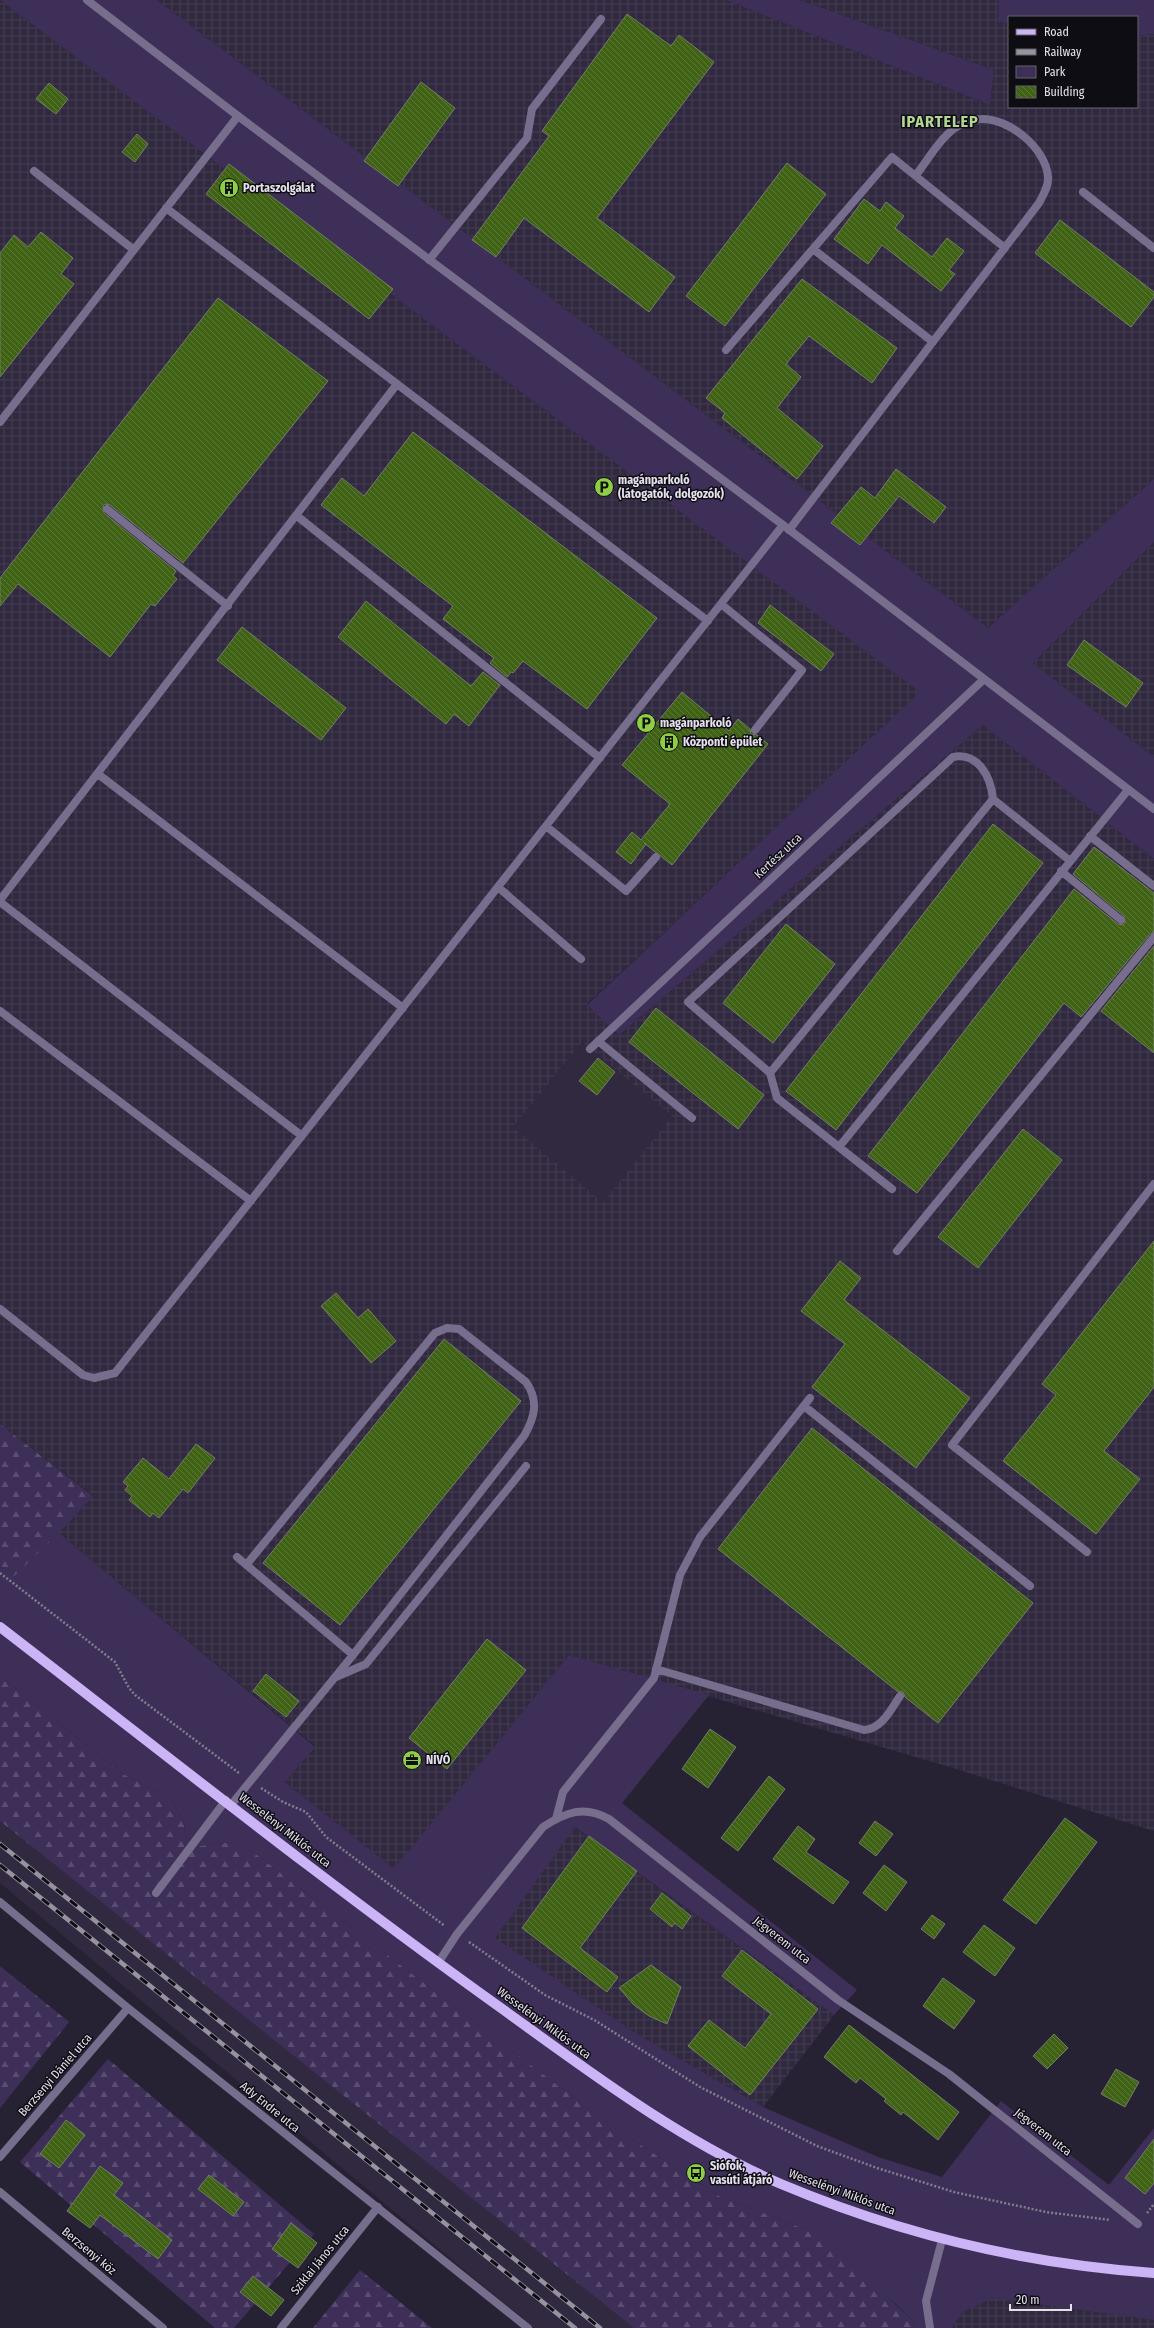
<svg xmlns="http://www.w3.org/2000/svg" width="1154" height="2328" viewBox="0 0 1154 2328" font-family="'Fira Sans Condensed',sans-serif">
<defs>
<pattern id="industrial-grid" width="8" height="8" patternUnits="userSpaceOnUse"><rect width="8" height="8" fill="#312940"/><path d="M0 4h8M4 0v8" fill="none" stroke="#453e52"/></pattern>
<pattern id="forest-firs" width="22" height="20" patternUnits="userSpaceOnUse"><rect width="22" height="20" fill="#3e2f59"/><path d="M5 1l3.5 6h-7zM16 11l3.5 6h-7z" fill="#5a4d71"/></pattern>
<pattern id="building-back-hatch" width="6" height="6" patternUnits="userSpaceOnUse"><rect width="6" height="6" fill="#3f6214"/><path d="M-1 5l2 2M0 0l6 6M5-1l2 2" fill="none" stroke="#5b7836"/></pattern>
</defs>
<rect width="100%" height="100%" fill="#272233"/>
<path fill="#312940" d="M582 1042 673 1116 603 1202 512 1127Z
M0 1821 634 2328H534L0 1883Z"/>
<path fill="url(#industrial-grid)" fill-rule="evenodd" d="M0 0 921 692 587 1004 619 1035 983 725 1154 859V1831L953 1768 569 1655 394 1870 285 1782 315 1746 59 1533 93 1495 0 1424ZM582 1042 672 1116 603 1202 513 1127Z
M157 0H726L990 105 994 70 800 0H999L998 22 1009 23V107H1137V36L1154 34V479L988 628Z
M1154 542V757L1033 663Z
M574 1827 834 2015 763 2107 634 2032 494 1938Z
M993 2297 1154 2320V2328H952L963 2312Z"/>
<path fill="#3e2f59" d="M0 0H157L988 628 1154 479V542L1033 663 1154 757V859L983 725 619 1035 587 1005 920 692Z
M726 0H800L994 70 990 105Z
M999 0H1154V34L1137 36V17H1009V23L998 22Z
M59 1533 315 1747 285 1782 394 1869 569 1655 709 1695 622 1803 857 1990 834 2015 575 1827 495 1938 634 2032 763 2107 878 2157 942 2177 1001 2101 1109 2185 1154 2128V2320L993 2298 963 2312 952 2328H915L914 2322 897 2305 807 2230 719 2196 604 2121 253 1852 231 1842 201 1846 185 1836 184 1822 171 1799 121 1773 0 1676V1565L14 1575Z"/>
<path fill="url(#forest-firs)" d="M0 1424 93 1496 59 1533 14 1576 0 1565Z
M0 1676 121 1773 171 1799 184 1822 185 1836 201 1846 231 1842 253 1852 604 2121 719 2196 807 2230 836 2249 914 2322 915 2328H634L0 1821Z
M0 1966 69 2022 0 2108Z
M108 2059 314 2234 234 2328H215L20 2162Z
M360 2270 432 2328H313Z"/>
<path fill="url(#building-back-hatch)" stroke="#727c69" d="M627 14 671 46 679 35 714 62 597 218 675 277 649 312 524 218 496 257 472 240 549 136 542 131Z
M421 82 455 108 398 186 364 161Z
M49 83 68 99 56 114 36 99Z
M137 134 148 144 135 162 122 152Z
M787 163 826 194 725 326 686 296Z
M229 164 393 289 369 319 206 194Z
M864 199 880 211 886 202 904 216 895 228 932 257 947 238 964 251 949 270 955 274 941 291 882 245 868 264 834 239Z
M1060 220 1154 292V297L1131 327 1035 253Z
M41 232 73 258 61 274 74 284 0 377V253L14 235 28 247Z
M802 279 897 348 872 383 809 336 786 364 801 377 777 408 823 446 797 479 722 418 725 413 706 398Z
M218 298 328 381 183 563 110 505 105 504 103 506 104 513 176 571 173 576 177 579 155 606 151 604 110 657 18 584 0 606V578Z
M413 432 657 618 587 709 523 661 513 673 511 672 507 677 490 663 494 658 443 619 453 606 321 505 342 478 364 496Z
M896 469 946 507 934 523 899 496 860 545 831 523 861 487 875 498Z
M366 601 471 686 483 672 500 685 469 726 454 714 446 724 338 637Z
M770 605 834 654 821 671 758 623Z
M242 627 346 708 321 740 217 660Z
M1084 640 1143 683 1126 707 1067 665Z
M682 692 729 731 738 719 750 729 751 734 757 735 768 744 672 865 644 843 646 844 631 864 616 852 632 832 641 840 670 804 622 765Z
M993 824 1043 863 836 1130 786 1091Z
M1094 847 1154 893V932L1150 934 1081 1017 1064 1003 917 1193 868 1156 1074 889 1118 924 1123 925 1125 923 1124 916 1073 874Z
M786 924 835 964 773 1043 723 1003Z
M1154 946V1053L1101 1011Z
M656 1008 764 1095 738 1129 629 1042Z
M598 1058 615 1072 597 1095 579 1081Z
M1023 1129 1062 1160 978 1268 938 1237Z
M1154 1241V1387L1104 1451 1140 1479 1096 1534 1003 1461 1056 1395 1042 1384Z
M840 1261 861 1278 844 1300 970 1398 916 1468 812 1387 845 1344 801 1311Z
M336 1293 358 1318 368 1309 396 1341 371 1363 321 1306Z
M444 1339 521 1401 340 1625 263 1563Z
M812 1428 1033 1603 938 1723 905 1697 903 1692 897 1691 718 1549Z
M196 1444 215 1458 188 1493 183 1489 159 1518 153 1513 150 1517 129 1500 132 1496 125 1490 128 1486 123 1482 143 1458 169 1479Z
M487 1639 526 1670 447 1769 409 1738Z
M266 1674 299 1701 286 1717 253 1691Z
M710 1729 736 1747 708 1788 682 1769Z
M769 1776 785 1789 738 1851 721 1838Z
M1065 1818 1097 1842 1036 1924 1003 1900Z
M875 1821 893 1834 876 1856 859 1843Z
M798 1826 815 1839 806 1852 849 1882 833 1904 773 1859Z
M589 1836 637 1871 580 1948 618 1977 607 1992 522 1928Z
M884 1865 907 1882 886 1911 863 1893Z
M662 1893 691 1916 682 1929 675 1923 672 1927 650 1909Z
M932 1915 945 1924 934 1939 921 1929Z
M984 1925 1015 1948 995 1976 963 1952Z
M742 1950 818 2009 750 2095 688 2046 709 2020 745 2048 771 2014 722 1976Z
M651 1965 681 1987 667 2024 649 2016 634 2005 619 1988Z
M943 1978 975 2001 954 2029 923 2006Z
M849 2025 959 2112 938 2140 903 2112 901 2115 884 2101 886 2099 860 2078 856 2083 824 2057Z
M1054 2034 1068 2048 1047 2069 1033 2056Z
M1116 2069 1139 2082 1125 2107 1101 2094Z
M66 2120 85 2135 59 2168 40 2154Z
M1154 2139V2183L1145 2194 1125 2178Z
M100 2166 123 2183 114 2195 172 2240 158 2259 100 2215 90 2228 67 2211Z
M209 2175 244 2202 233 2216 198 2189Z
M291 2223 317 2243 298 2268 272 2249Z
M253 2276 284 2300 271 2316 240 2292Z"/>
<g fill="none" stroke-linecap="round" stroke-linejoin="round">
<path stroke="#827e8c" stroke-width="2.5" stroke-dasharray="2 2" stroke-linecap="butt" d="M0 1573 115 1662 129 1688 135 1695 239 1773
M261 1788 283 1802 306 1812 326 1837 445 1926
M469 1942 545 1995 596 2021 700 2087 817 2146 877 2168 954 2192 1046 2212 1110 2220
M1147 2213 1154 2204"/>
<path stroke="#776d8d" stroke-width="8" d="M34 171 134 250
M1083 192 1154 248
M166 208 708 621
M813 249 933 342
M429 260 527 138 532 109 601 19
M726 350 892 157 1005 248
M0 422 238 116
M107 509 228 606
M297 516 600 758
M789 530 1039 203C1043 195 1049 186 1048 177 1046 148 1009 118 981 119 974 119 966 122 960 125 944 132 927 161 916 175
M721 604 802 670 755 730
M98 774 403 1008
M546 826 626 891 656 857
M1090 836 1154 886
M1061 871 1121 920
M498 887 581 959
M0 900 397 384
M0 902 302 1136
M0 1011 251 1201
M598 1041 692 1118
M770 1073 993 799
M839 1147 1128 790
M892 1189 777 1098 770 1073 688 1002 953 757C979 752 991 778 993 799L1069 860
M897 1251 1154 937
M0 1309 83 1375 94 1378 115 1373 783 525
M804 1406 1030 1586
M1087 1552 952 1445 1154 1184
M237 1557 353 1655
M656 1669 864 1730C882 1729 891 1709 900 1696
M336 1677 366 1664 526 1466
M231 1805 353 1655 524 1436C535 1417 539 1401 526 1382L459 1329 447 1328 435 1333 247 1564
M556 1819 563 1792 654 1678 680 1575 700 1537 810 1398
M156 1893 226 1800"/>
<path stroke="#776d8d" stroke-width="8" d="M87 0 238 116 783 525 1154 809
M590 1049 983 680
M0 1902 128 2008 528 2328
M438 1963 457 1934 543 1827C566 1812 584 1805 609 1819L838 2000 949 2074 1138 2224
M0 2157 128 2008
M0 2192 163 2328
M281 2328 378 2207
M930 2328 926 2301 942 2240"/>
<path stroke="#cbb5f7" stroke-width="10" d="M0 1627C166 1755 330 1886 501 2008 590 2072 679 2140 781 2184 900 2234 1025 2264 1154 2273"/>
<defs>
<path id="rail" d="M0 1844 600 2328
M0 1865 575 2328"/>
</defs>
<use href="#rail" stroke="#9692a0" stroke-width="4.5"/>
<use href="#rail" stroke="#0f0d14" stroke-width="3" stroke-dasharray="9" stroke-linecap="butt"/>
</g>
<defs>
<symbol id="building-disc" viewBox="-11 -11 22 22"><circle r="9.5" fill="#8dce44" stroke="#0f0d14"/><path d="M-4-6H4V6H1V3H-1V6H-4ZM-2.5-4.3h1.7v1.8h-1.7ZM.8-4.3h1.7v1.8H.8ZM-2.5-1h1.7V.8h-1.7ZM.8-1h1.7V.8H.8Z" fill="#111"/></symbol>
<symbol id="parking-disc" viewBox="-11 -11 22 22"><circle r="9.5" fill="#8dce44" stroke="#0f0d14"/><path d="M-3.5-5.5H1a3.5 3.5 0 0 1 0 7H-1V5.5H-3.5ZM-1-3.4V-.6H.8a1.4 1.4 0 0 0 0-2.8Z" fill="#111"/></symbol>
<symbol id="office-disc" viewBox="-11 -11 22 22"><circle r="9.5" fill="#8dce44" stroke="#0f0d14"/><path d="M-6-3h4V-5.5h4V-3h4V5H-6ZM-1-4.5V-3h2v-1.5ZM-6 0V1H6V0Z" fill="#111"/></symbol>
<symbol id="bus-disc" viewBox="-11 -11 22 22"><circle r="9.5" fill="#8dce44" stroke="#0f0d14"/><path d="M-5-6H5V4H4V6H2V4H-2V6H-4V4H-5ZM-3.5-4V0h7V-4ZM-3.5 1.2v1.5H-2V1.2ZM2 1.2v1.5H3.5V1.2Z" fill="#111"/></symbol>
</defs>
<g fill-rule="evenodd">
<use href="#building-disc" x="218" y="177" width="22" height="22"/>
<use href="#parking-disc" x="593" y="476" width="22" height="22"/>
<use href="#parking-disc" x="635" y="712" width="22" height="22"/>
<use href="#building-disc" x="658" y="731" width="22" height="22"/>
<use href="#office-disc" x="401" y="1749" width="22" height="22"/>
<use href="#bus-disc" x="685" y="2162" width="22" height="22"/>
</g>
<g text-anchor="middle" stroke-width="3" stroke-linejoin="round" paint-order="stroke">
<g font-size="12" font-weight="bold" fill="#e4e1ec" stroke="#0f0d14" text-anchor="start">
<text x="243" y="192">Portaszolgálat</text>
<text x="618" y="484">magánparkoló<tspan x="618" dy="14">(látogatók, dolgozók)</tspan></text>
<text x="660" y="727">magánparkoló</text>
<text x="683" y="746">Központi épület</text>
<text x="426" y="1764">NÍVÓ</text>
<text x="710" y="2170">Siófok,<tspan x="710" dy="14">vasúti átjáró</tspan></text>
</g>
<g font-size="12" fill="#e4e1ec" stroke="#0f0d14">
<text transform="translate(778 856) rotate(-43)" y="4">Kertész utca</text>
<text transform="translate(285 1830) rotate(38)" y="4">Wesselényi Miklós utca</text>
<text transform="translate(782 1940) rotate(38)" y="4">Jégverem utca</text>
<text transform="translate(544 2023) rotate(36)" y="4">Wesselényi Miklós utca</text>
<text transform="translate(55 2075) rotate(-49)" y="4">Berzsenyi Dániel utca</text>
<text transform="translate(270 2107) rotate(39)" y="4">Ady Endre utca</text>
<text transform="translate(1043 2132) rotate(38)" y="4">Jégverem utca</text>
<text transform="translate(842 2192) rotate(20)" y="4">Wesselényi Miklós utca</text>
<text transform="translate(89 2251) rotate(40)" y="4">Berzsenyi köz</text>
<text transform="translate(320 2260) rotate(-51)" y="4">Sziklai János utca</text>
</g>
<g font-size="16" font-weight="bold" letter-spacing="1" fill="#b2d792" stroke="#0f0d14">
<text x="940" y="127">IPARTELEP</text>
</g>
</g>
<rect x="1008" y="16" width="130" height="92" fill="#0f0d14" stroke="#64626a"/>
<rect x="1016" y="29" width="20" height="6" fill="#cbb5f7" stroke="#64626a"/>
<text x="1044" y="36" font-size="12" fill="#e4e1ec">Road</text>
<rect x="1016" y="49" width="20" height="6" fill="#9692a0" stroke="#64626a"/>
<text x="1044" y="56" font-size="12" fill="#e4e1ec">Railway</text>
<rect x="1016" y="66" width="20" height="12" fill="#3e2f59" stroke="#64626a"/>
<text x="1044" y="76" font-size="12" fill="#e4e1ec">Park</text>
<rect x="1016" y="86" width="20" height="12" fill="url(#building-back-hatch)" stroke="#64626a"/>
<text x="1044" y="96" font-size="12" fill="#e4e1ec">Building</text>
<path d="M1010 2304v6h61v-6" fill="none" stroke="#e4e1ec" stroke-width="2"/>
<text x="1016" y="2304" font-size="12" fill="#e4e1ec" stroke="#0f0d14" stroke-width="3" paint-order="stroke">20 m</text>
</svg>
